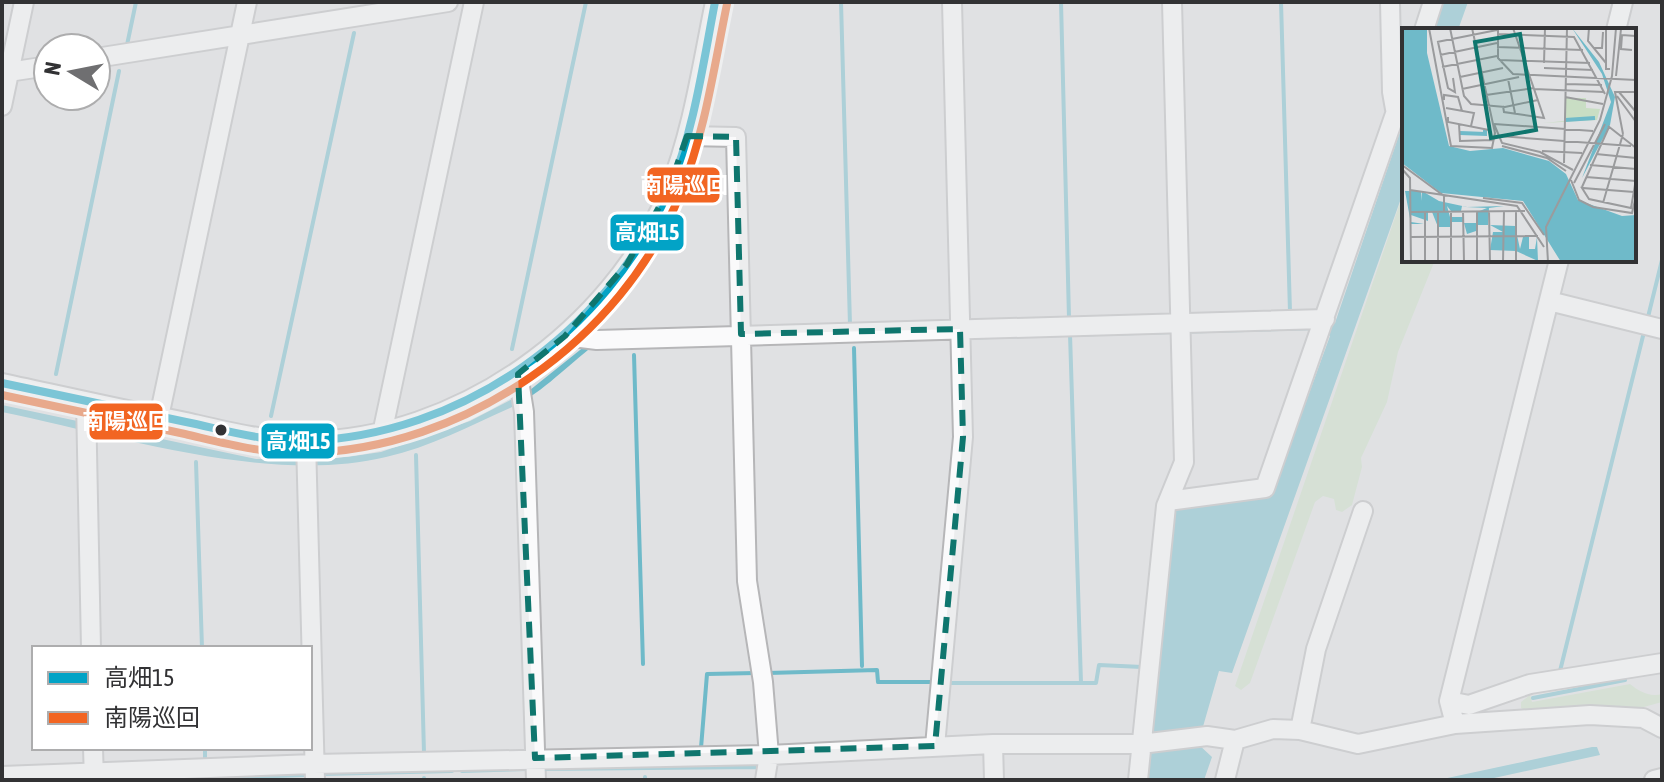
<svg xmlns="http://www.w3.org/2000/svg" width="1664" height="782" viewBox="0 0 1664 782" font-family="'Asap Condensed','Noto Sans JP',sans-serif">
<rect width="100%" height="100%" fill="#e0e1e3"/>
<path fill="#c9dec4" d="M1404 191V260H1435L1398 352 1387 402 1361 458 1362 467 1352 505 1342 512 1336 510 1334 499 1323 496 1315 502 1250 683 1241 690 1235 686Z
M1630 684C1640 692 1649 697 1662 694V702L1633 710 1529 713 1521 708V702L1530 695 1532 702Z"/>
<path fill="#6fbac9" d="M1444 2H1468L1458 30H1434Z
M1404 120V190L1232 673 1219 671 1198 744 1212 757 1204 780H1146L1149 752 1167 751 1166 732H1153L1175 509 1272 495 1330 336 1318 330 588 350C564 369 538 396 510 408 470 426 430 447 386 457 270 485 118 436 2 412V405L256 459 347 457 381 452 470 421 530 390 585 346 1335 323Z
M1592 747H1597L1600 755 1485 780H1438Z"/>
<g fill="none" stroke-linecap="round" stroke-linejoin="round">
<path stroke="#6fbac9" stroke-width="4" d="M841 2 850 325
M1061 2 1069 318
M1281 2 1290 312
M127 45 136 2
M1648 317 1662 260
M1070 334 1081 683
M854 348 862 666
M512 349 586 2
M634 355 643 664
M56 374 119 71
M271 416 354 33
M416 455 424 753
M196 462 202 648
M1560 671 1644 332
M768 673 877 670 878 682H934
M948 683H1096L1099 665 1142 667
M1533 698 1625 680
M205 748V760
M701 748 707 674 756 673
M543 769 758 767V771
M462 771 528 769
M322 774 452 771
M645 777V780
M424 778V780
M160 780 308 775"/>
<defs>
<path id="minor" d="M1390 2 1392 92 1395 109
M1424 30 1433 2
M1616 30 1623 2
M96 58 448 2
M2 73 48 66
M2 106 24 2
M687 136 736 137 747 581 763 682 769 755 765 780
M1549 301 1662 329
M565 336 597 340 1325 319
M518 374 524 412 536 780
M2 383C63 396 124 410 186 422 225 431 264 441 305 441 457 441 613 329 669 190 693 130 702 65 715 2
M86 401 91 648
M159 417 247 2
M383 429 474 2
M306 441 315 780
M1168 501 1265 488 1404 88
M1449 701 1469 705 1530 684 1662 663
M1455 724 1449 701 1559 260
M1300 730 1316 649 1363 511
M993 744 994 780
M935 746 963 437 952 2
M93 748 94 780
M2 776 314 764 769 755 993 744H1141L1207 736 1235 740 1273 729 1300 730 1358 744 1455 724 1590 715 1643 718 1662 728
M1138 780 1166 506 1184 462 1172 2
M1225 780 1235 740
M1654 780 1662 778"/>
</defs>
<use href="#minor" stroke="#b6b6b8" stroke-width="22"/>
<use href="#minor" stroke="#fafafb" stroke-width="18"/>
<defs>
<path id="bus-1" d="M2 383C63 396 124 409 186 422 225 430 265 442 305 441 461 436 607 333 669 190 694 131 703 64 715 2"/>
<path id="bus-2" d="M2 395C63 408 124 421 185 434 224 443 264 454 304 453 464 450 622 341 681 192 705 132 714 67 727 4"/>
</defs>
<use href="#bus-1" stroke="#fff" stroke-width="14"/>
<use href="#bus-2" stroke="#fff" stroke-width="14"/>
<use href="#bus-1" stroke="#02a3c6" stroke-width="8"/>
<use href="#bus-2" stroke="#f26522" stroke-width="8"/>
</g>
<path d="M0 0H1664V782H0ZM687 136 736 137 741 334 960 329 963 437 935 746 535 758 518 374 565 336 627 264 668 191Z" fill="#e0e1e3" fill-opacity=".55" fill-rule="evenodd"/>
<path fill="none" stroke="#0f766e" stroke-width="6" stroke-dasharray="16 10" stroke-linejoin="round" d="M687 136 736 137 741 334 960 329 963 437 935 746 535 758 518 374 565 336 627 264 668 191Z"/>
<circle fill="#323234" stroke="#fff" stroke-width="3" cx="221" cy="430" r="7"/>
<g transform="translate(1402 28)">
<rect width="234" height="234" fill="#e0e1e3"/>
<path d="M164 70H184V80L198 81 195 92 141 95 162 93Z" fill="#c9dec4"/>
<path d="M0 0H25V25L47 118 68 123 101 120 147 133 164 146 176 172 220 188 234 187V234H159L121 173 39 165 0 135ZM170 0 197 34 213 69 208 97 180 150 209 74 200 46ZM3 163H19V173L20 163 37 173 65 179 102 178 87 180 86 197H75L74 203 65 206 62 195H75V184L85 180 64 179 60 178 59 183H49L45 178 48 189H61V194H49L48 199H36L30 184 26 183V193L9 187V194L22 196H9ZM88 197 113 198 118 221 121 209H127V221H133L135 209 136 233 114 223 88 222 91 204H101Z" fill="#6fbac9"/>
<path fill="none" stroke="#6fbac9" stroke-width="4" d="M163 92 193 90M58 105 83 106V102"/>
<path fill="none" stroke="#9a9b9d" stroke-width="2" d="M27 0 49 118 90 120 93 105 70 0M48 0 62 68 69 76 103 79 136 72M96 0V30L111 46 234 52M187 0 186 13 204 35M204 0V41H208M96 6 172 9 203 66M35 14 95 2M36 14 46 60 53 64 51 50M95 19 181 22M191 20H200L201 4M230 22 219 21 220 7 234 8M38 27 95 15M97 32 188 35M142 35 143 0M40 39 95 28M142 40 191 42M214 48 219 1M58 49 101 40M106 51 113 85M164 56 200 57M60 61 117 49M132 61 202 64M217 64 234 84M84 67 132 60M215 68 234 94M163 69 201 76M42 72V67L56 69 60 83M101 78 102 84 142 90 111 0M44 80 72 85 69 98M46 89V94L87 102M57 96 58 113 91 112M92 96 100 115 138 124 171 142M92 96 191 103M206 98 234 120M221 106 213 64H234M97 108 229 118M100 118 145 130 164 143M140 123 180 125M194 126 234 130M162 135 165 0M0 137 42 168V184M188 137 234 141M0 141 8 150 9 234M184 149 234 153M169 152 177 172 191 179 230 185 234 168M172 155 203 96M180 159 207 99M8 162 115 178 142 219M232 164 180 160 187 171 229 180 234 151M81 170 120 175 142 207M201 175 221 106M49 183V234M61 183 62 234M75 183V234M87 183 88 234M114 183V234M9 184 123 183M23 184V234M36 184V234M9 209 136 208M101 234 102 183M146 234 144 199 198 92 210 48 214 0"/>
<path fill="#0f766e" fill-opacity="0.15" stroke="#0f766e" stroke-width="4" d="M118 6 134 102 89 110 73 14Z"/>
<rect width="234" height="234" fill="none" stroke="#323234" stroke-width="4"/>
</g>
<g stroke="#fff" stroke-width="3">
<rect x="646" y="166" width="75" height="38" rx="8" fill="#f26522"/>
<rect x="609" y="213" width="76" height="39" rx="8" fill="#02a3c6"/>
<rect x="88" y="402" width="76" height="39" rx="8" fill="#f26522"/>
<rect x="260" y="422" width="76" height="38" rx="8" fill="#02a3c6"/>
</g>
<g font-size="22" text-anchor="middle" font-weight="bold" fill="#fff">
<text x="684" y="193">南陽巡回</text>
<text x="647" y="240">高畑15</text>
<text x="126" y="429">南陽巡回</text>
<text x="298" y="449">高畑15</text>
</g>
<rect width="1664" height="782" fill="none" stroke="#323234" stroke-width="8"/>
<rect x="32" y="646" width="280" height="104" fill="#ffffff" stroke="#adadae" stroke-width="2"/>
<rect x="48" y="672" width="40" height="12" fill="#02a3c6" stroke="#adadae" stroke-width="2"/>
<text x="104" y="686" font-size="24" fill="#323234">高畑15</text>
<rect x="48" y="712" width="40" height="12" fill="#f26522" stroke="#adadae" stroke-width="2"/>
<text x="104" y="726" font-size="24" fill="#323234">南陽巡回</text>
<g transform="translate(72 72) rotate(280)"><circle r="38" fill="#ffffff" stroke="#adadae" stroke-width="2"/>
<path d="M0-6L14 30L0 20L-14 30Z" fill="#6f6f71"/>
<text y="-12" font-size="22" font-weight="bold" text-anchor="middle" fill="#323234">N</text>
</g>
</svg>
